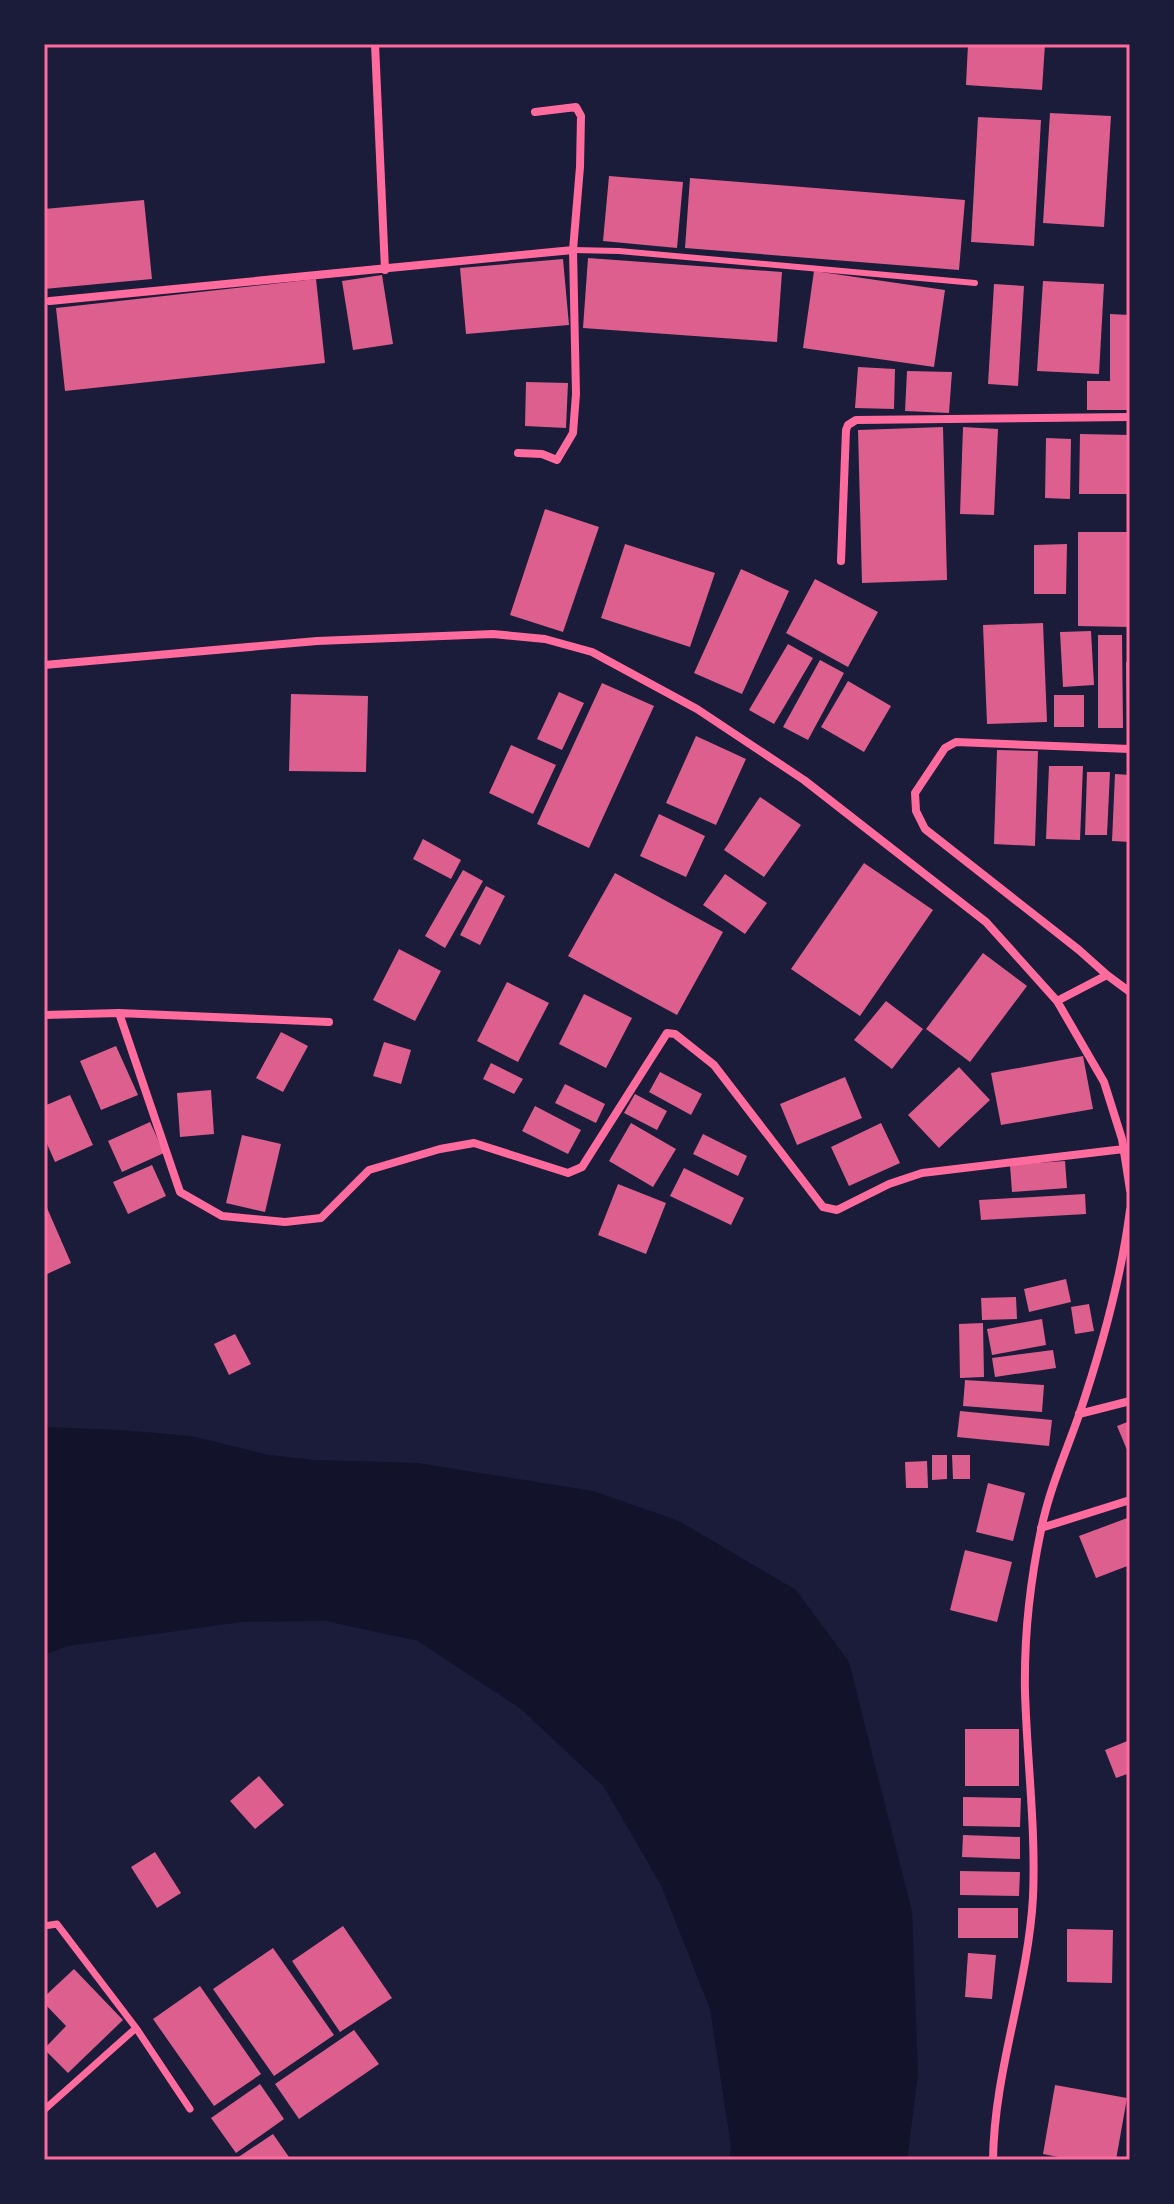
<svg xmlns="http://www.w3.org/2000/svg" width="1174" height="2204" viewBox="0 0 1174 2204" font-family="'Noto Sans',sans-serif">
<rect width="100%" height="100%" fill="#1b1b3a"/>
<path fill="#12122b" d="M44 1427 121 1430 191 1436 269 1455 316 1460 418 1463 593 1491 679 1521 796 1590 849 1662 912 1911 918 2074 907 2160H729L731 2146 710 2009 661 1885 604 1787 521 1709 418 1641 326 1621 242 1622 68 1646 44 1655Z"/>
<path fill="#dd5f8e" d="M968 44H1045L1042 90 966 85Z
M1050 113 1111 116 1104 227 1043 223Z
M978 117 1041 120 1034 246 971 242Z
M609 176 683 182 677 248 603 241Z
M690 178 965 200 959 270 685 248Z
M144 200 152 279 44 289V209Z
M588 258 782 272 777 342 583 328Z
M563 259 569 325 466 334 460 268Z
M814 271 945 290 934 367 803 348Z
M382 275 393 344 353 350 342 281Z
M316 279 325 363 65 391 56 308Z
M1043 281 1104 284 1099 374 1037 371Z
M994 284 1024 286 1018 386 988 384Z
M1110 314 1130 315V410H1087V381H1110Z
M858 367 895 369 894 409 855 408Z
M907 371 952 372 949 413 905 411Z
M526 382 568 383 566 428 525 426Z
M943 427 947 580 862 583 858 430Z
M963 427 998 429 994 515 960 514Z
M1080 434 1130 435V494H1079Z
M1046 438 1071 439 1070 499 1045 498Z
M545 509 599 527 563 632 510 615Z
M1078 532H1130V627L1078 626Z
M625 544 715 573 690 647 601 618Z
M1067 544 1066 594H1034V545Z
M741 569 789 591 742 694 694 673Z
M815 579 878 612 848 667 786 633Z
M1043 623 1047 722 987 724 983 625Z
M1091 631 1094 685 1063 687 1060 632Z
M1098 635H1122L1123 728H1098Z
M788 644 813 658 774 724 749 710Z
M820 660 844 673 808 740 783 727Z
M1126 662H1130V731H1127Z
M848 681 891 706 864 752 821 727Z
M602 683 654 706 589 848 537 824Z
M559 692 584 703 562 750 537 739Z
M291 694 368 696 366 772 289 771Z
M1054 695H1084V727H1054Z
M696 736 746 759 716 825 666 803Z
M511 745 556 765 533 814 489 793Z
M997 750 1038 751 1035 846 994 844Z
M1049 766H1083L1080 840 1046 839Z
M1087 772H1110L1107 835H1085Z
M1115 774 1130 775V842L1112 841Z
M760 797 801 825 764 877 724 850Z
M659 814 705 836 686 877 640 856Z
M423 839 461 860 451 879 413 859Z
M864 863 933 910 860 1016 791 969Z
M463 870 483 881 445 948 425 936Z
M615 873 723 932 677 1015 568 956Z
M725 874 767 903 745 934 703 905Z
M486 886 505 896 480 945 460 935Z
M399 949 441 971 415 1021 373 1000Z
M983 953 1027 986 970 1062 926 1029Z
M507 982 549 1003 518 1062 477 1041Z
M584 994 632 1018 606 1068 559 1044Z
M886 1001 923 1029 892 1069 854 1040Z
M281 1032 308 1046 283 1092 256 1078Z
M384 1042 411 1050 401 1084 373 1076Z
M116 1046 138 1095 101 1110 80 1061Z
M1083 1056 1093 1109 1001 1125 991 1073Z
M491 1063 523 1079 514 1094 483 1079Z
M959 1067 990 1100 939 1148 908 1115Z
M660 1072 702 1094 691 1115 649 1092Z
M845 1077 862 1118 797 1145 780 1104Z
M565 1084 605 1104 596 1123 555 1103Z
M211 1090 214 1134 180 1137 177 1093Z
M635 1094 667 1111 657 1130 624 1113Z
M70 1095 93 1145 55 1162 44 1137V1106Z
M535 1106 581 1130 568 1154 522 1131Z
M150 1122 164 1153 122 1172 108 1141Z
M631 1123 676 1149 653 1187 609 1161Z
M881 1123 900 1163 849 1186 831 1147Z
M703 1134 747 1156 738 1176 693 1154Z
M242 1135 281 1144 265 1212 226 1203Z
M1065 1161 1067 1188 1012 1192 1010 1165Z
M152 1165 166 1196 128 1214 113 1182Z
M684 1168 744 1198 731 1225 670 1196Z
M618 1184 666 1203 646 1254 598 1235Z
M1085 1194 1086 1214 981 1220 979 1200Z
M44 1201 71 1263 45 1275 44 1273Z
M1066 1279 1071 1302 1029 1312 1024 1289Z
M1016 1297 1017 1319 982 1320 981 1298Z
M1089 1304 1094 1331 1075 1334 1071 1307Z
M1042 1319 1046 1345 992 1355 987 1329Z
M983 1323 984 1377 960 1378 959 1324Z
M235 1334 251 1364 229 1375 214 1344Z
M1053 1350 1056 1368 995 1377 992 1358Z
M965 1380 1044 1385 1042 1412 963 1406Z
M960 1411 1052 1420 1049 1446 957 1437Z
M1130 1421V1457L1117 1426Z
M932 1455H947V1479L932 1480Z
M952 1455H970V1479H953Z
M927 1461 928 1488H906L905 1462Z
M988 1483 1025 1493 1013 1541 976 1532Z
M1130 1517V1565L1096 1578 1079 1536Z
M965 1550 1012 1562 997 1622 950 1610Z
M965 1729H1019V1786H965Z
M1130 1740V1773L1116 1778 1105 1750Z
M259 1776 284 1805 255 1829 230 1801Z
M963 1797 1021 1798 1020 1827 963 1826Z
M963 1835 1020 1837V1859L962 1857Z
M155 1852 181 1893 157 1908 131 1867Z
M960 1871 1020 1872 1019 1896 960 1895Z
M958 1908H1018V1938H958Z
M343 1926 392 1998 340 2032 292 1961Z
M1067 1929 1113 1930 1112 1983 1067 1982Z
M273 1948 334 2035 274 2076 213 1989Z
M968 1953 996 1955 992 1999 965 1997Z
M74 1969 123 2020 68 2073 44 2049 66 2026 44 2003V1997Z
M200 1986 261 2074 214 2106 153 2019Z
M354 2030 379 2064 299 2119 275 2084Z
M260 2084 284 2119 236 2153 211 2118Z
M1055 2085 1127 2098 1116 2160H1074L1043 2154Z
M273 2134 291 2160H234Z"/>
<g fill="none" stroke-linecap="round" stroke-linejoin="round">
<path stroke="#ff6b9d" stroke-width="6" d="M573 250 619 251 975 283"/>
<path stroke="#ff6b9d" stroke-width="7" d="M44 1926 57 1924 136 2028 190 2109
M44 2110 136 2028"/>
<path stroke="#ff6b9d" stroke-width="8" d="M375 44 385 270
M50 301 573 250
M518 453 542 454 557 460 573 433 576 394 573 250 580 167 581 116 576 107 535 112
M841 561 846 430 848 425 856 420 1130 417
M44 665 317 641 493 634 545 639 592 652 697 709 804 780 986 922 1057 1001 1104 1082 1122 1139 1130 1190
M1107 975 1130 992
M1057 1001 1107 975 1079 950 925 829 916 811 915 793 945 748 956 742 1130 749
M119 1013 180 1192 222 1216 285 1222 321 1218 369 1170 440 1149 474 1143 568 1173 582 1167 667 1033 675 1034 714 1065 823 1207 837 1210 889 1184 922 1173 1124 1149
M44 1015 119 1013 329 1022
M1079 1414 1130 1401
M1041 1528 1130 1500
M993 2160C994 2071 1028 1986 1033 1897 1036 1829 1027 1760 1025 1692 1024 1639 1030 1582 1041 1530 1049 1490 1066 1452 1079 1415 1102 1347 1121 1280 1130 1210"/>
</g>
<rect width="1174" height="2204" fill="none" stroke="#1b1b3a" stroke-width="92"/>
<rect x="46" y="46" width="1082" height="2112" fill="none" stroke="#ff6b9d" stroke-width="3"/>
</svg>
